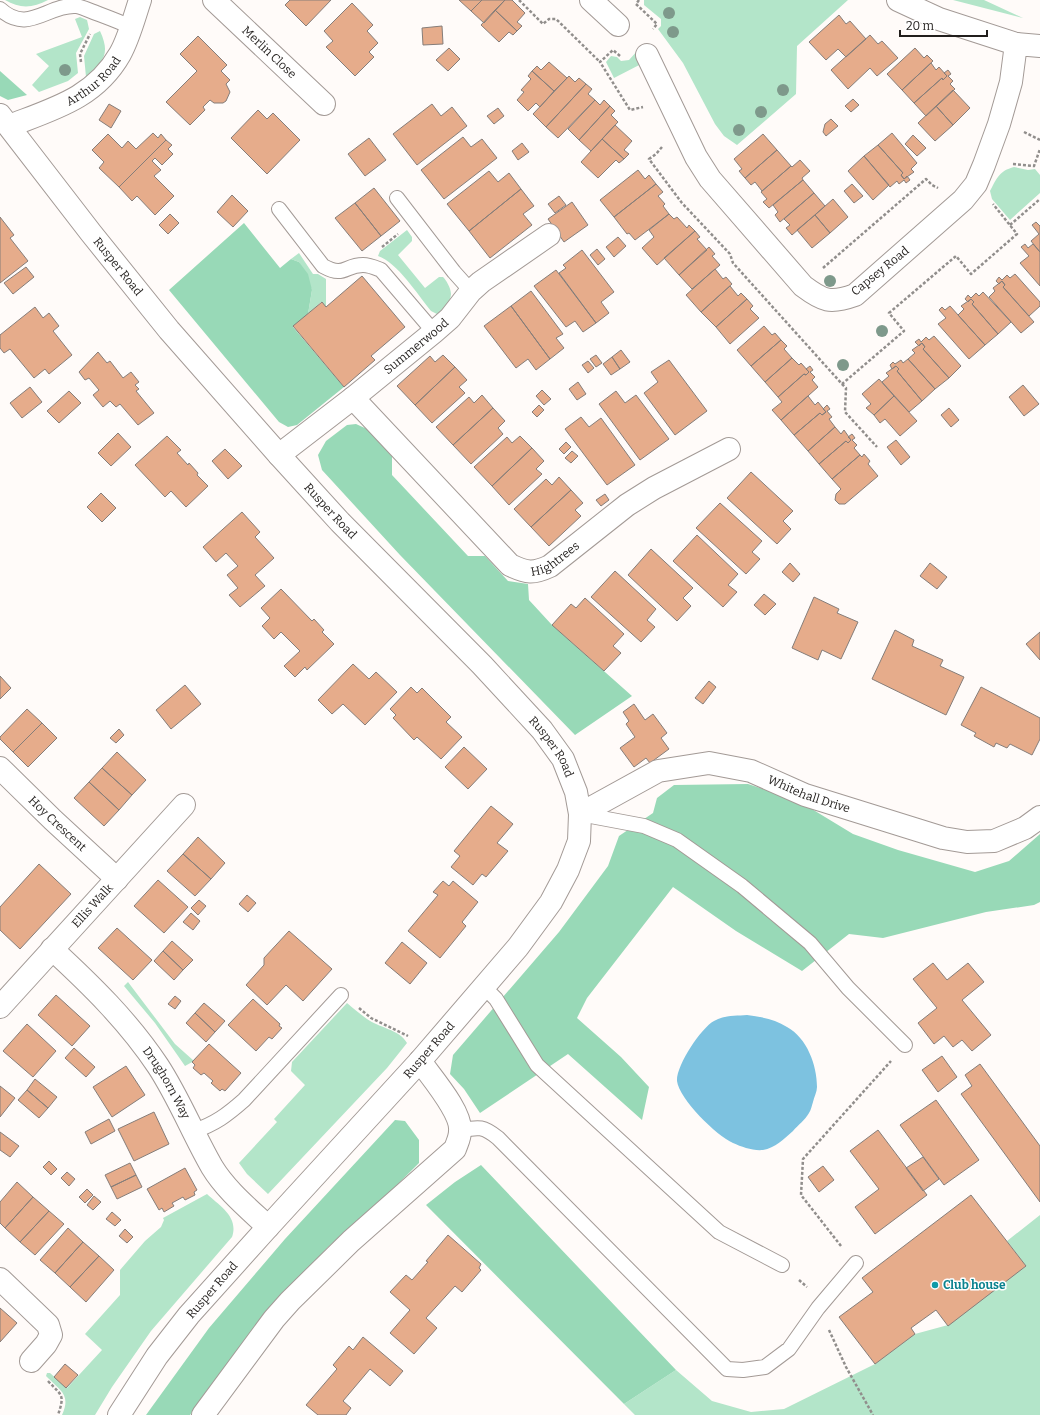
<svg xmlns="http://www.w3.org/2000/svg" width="1040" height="1415" viewBox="0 0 1040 1415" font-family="Bitter,serif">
<rect width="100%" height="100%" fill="#fffbf9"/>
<path fill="#b3e5c9" d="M5 0H48C33 8 20 9 5 0Z
M644 0H848L797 46 796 94 737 145 724 136 715 124 683 63 658 29 661 26V19L644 5Z
M953 0H984L1023 18Z
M80 17 87 20 89 29 76 53 78 73 68 81 39 92 32 85 49 66 36 54 82 37 75 19Z
M100 31C111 55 103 61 86 77L84 56 94 34Z
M638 50 647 61 614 78 606 62 611 56 617 57 621 61 629 60Z
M1014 167 1028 170 1035 169 1040 175V193L1010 220 992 199 990 191C997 178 999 171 1014 167Z
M407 230 412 237V241L398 255 425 288 439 277H443C446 280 451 288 451 294 451 301 443 312 437 314L431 311C418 295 397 262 378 256L380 251Z
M299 253 313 274H318L326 279V307L321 302 308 314 312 290 299 262 291 259Z
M128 982 175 1044 194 1061 185 1066 155 1023 124 986Z
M347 1003C353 1008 360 1014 367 1019 379 1028 399 1029 407 1043L387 1068 268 1194 247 1174 239 1163 277 1122 274 1119 305 1085 291 1071 292 1062Z
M207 1194C220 1206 239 1217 232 1237L151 1331 112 1387 95 1415H62C71 1395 61 1391 48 1378L46 1376 47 1373H50L67 1388 102 1350 85 1334 120 1295V1270L145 1241 161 1227 164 1220 163 1218Z
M1040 1215V1415H635L624 1404 676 1370 712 1401 751 1412 784 1409 875 1364 915 1334 948 1325 1026 1266 1007 1241Z"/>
<path fill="#98d9b7" d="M0 71 27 95 8 100 0 96Z
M244 223 280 268 291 259 299 262 308 274 312 290 308 314 293 327 344 387 297 425 288 427 279 422 169 290Z
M356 424 367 429 392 455V475L468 556H485L508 581 528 584 529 600 552 625 632 696 575 735 400 555 322 470 318 455 326 441 347 425Z
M748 784 797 800 853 834 898 850 975 872 1009 861 1040 834V902L1034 905 986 912 883 938 849 934 802 971 736 931 673 887 587 998 577 1018 621 1057 649 1087 642 1120 568 1054 480 1113 464 1089 450 1074 453 1055 559 932 608 866 619 836 653 813 657 798 674 785Z
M395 1120 405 1121 419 1140V1163L388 1194 328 1247 262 1319 190 1415H146L209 1328 285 1239Z
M481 1165 676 1370 624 1404 426 1205 455 1182Z"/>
<path fill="#7dc2e0" d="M747 1015C761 1017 775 1019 787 1027 807 1038 817 1065 817 1087 817 1092 814 1097 813 1102 812 1105 811 1110 809 1113 805 1120 798 1125 793 1131 784 1139 775 1148 763 1150 753 1151 742 1147 733 1143 717 1136 679 1099 677 1081 676 1066 701 1028 714 1021 724 1015 736 1016 747 1015Z"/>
<path fill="#e6ac8b" stroke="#857d79" d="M290 0H331L306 26 285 5Z
M459 0H482L471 11Z
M482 0H505L484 23 471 11Z
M505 0H512L525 13 517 22 522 26 517 31 495 10Z
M352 3 373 25 367 31 378 43 369 52 374 57 355 76 326 47 333 41 324 31Z
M495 10 517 31 513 35 509 32 499 42 481 25Z
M839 15 846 24 850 21 866 39 846 57 838 49 826 60 809 42Z
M442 26 443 44 423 45 422 28Z
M870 35 878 44 882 41 898 58 877 76 870 68 848 89 831 70Z
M198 36 227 65 221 71 230 80 226 84 230 92 226 101 223 103H214L210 100 203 107 205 110 190 125 166 102 197 71 180 54Z
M449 48 460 59 448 71 436 60Z
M915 48 924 58 927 55 933 61 902 90 887 74Z
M549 62 567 78 554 91 532 71 537 66 541 70Z
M931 63 936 70 939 67 947 76 943 80 942 78 914 103 902 90Z
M948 70 951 74 948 76 953 81 950 84 955 89 926 116 914 103 942 78 943 80 947 76 944 73Z
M532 71 554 91 540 107 536 103 528 111 517 100 524 92 521 90 531 79 528 76Z
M569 76 575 82 579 78 586 84 546 127 533 114Z
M586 84 592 89 588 94 595 100 558 138 546 127Z
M953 90 970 108 953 125 936 106Z
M853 99 859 105 851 112 845 106Z
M595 100 600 105 604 100 610 106 579 140 568 129Z
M109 104 121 111 111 128 99 120Z
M432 104 441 116 452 107 467 126 417 165 393 134Z
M610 106 615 111 611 115 618 122 591 151 579 140Z
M936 106 953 125 935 141 918 123Z
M498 108 504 116 494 124 487 116Z
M258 110 267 119 273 113 300 140 267 174 231 138Z
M831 119 838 126 826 136 823 132 825 124Z
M615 125 632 141 624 150 629 154 624 159 602 139Z
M153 133 158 138 161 134 166 140 119 187 99 168 104 162 92 150 108 134 122 148 128 141 136 149Z
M892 133 917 163 911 169 914 172 904 179 901 175 903 173 878 145Z
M763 134 777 150 745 178 739 171 742 169 734 159Z
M913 135 926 148 917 156 905 144Z
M463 137 471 147 482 139 497 158 444 199 421 170Z
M369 138 386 160 365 176 348 154Z
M602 139 624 159 619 163 616 160 598 178 581 162Z
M166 140 172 145 168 149 173 154 162 165 155 158 152 161 161 170 154 176 174 196 155 215 137 196 132 201 119 187Z
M522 143 529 152 518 160 512 151Z
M878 145 903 173 901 175 904 179 907 176 910 180 906 183 904 180 899 184 897 181 890 187 864 156Z
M777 150 791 166 762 191 755 182 751 185 745 178Z
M864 156 889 185 873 200 848 171Z
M800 160 810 171 802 178 803 180 769 208 763 202 767 199 761 192 791 166 792 167Z
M638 170 645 179 649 175 656 184 614 217 600 200Z
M489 171 498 182 509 173 521 189 469 231 447 204Z
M803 180 814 193 780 222 775 215 778 212 773 205Z
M656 184 663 192 658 196 665 204 663 206 669 214 635 240 629 233 627 234 614 217Z
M852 184 863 196 854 203 844 191Z
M374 188 400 221 381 236 355 203Z
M521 189 534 206 523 214 532 225 490 258 469 231Z
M814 193 825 206 792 235 786 228 790 225 784 219Z
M232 195 248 211 233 227 217 212Z
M559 196 566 205 555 213 548 204Z
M833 199 848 217 830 233 815 215Z
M572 202 588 225 564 242 548 219Z
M355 203 381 236 362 251 335 218Z
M170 214 179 223 168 234 159 225Z
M669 214 674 219 677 217 687 228 689 225 695 231 657 265 642 248 654 237 649 230Z
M815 215 830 233 812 248 797 230Z
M0 217 14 235 10 238 28 261 0 283Z
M1036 222 1040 226V252L1031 241 1039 234 1032 225Z
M695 231 700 237 697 239 707 250 679 275 664 258Z
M618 237 626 246 614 257 606 247Z
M1025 244 1028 248 1033 244 1040 252V286L1020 263 1029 256 1021 247Z
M709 247 715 254 712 256 720 265 692 289 679 275Z
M597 249 605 259 598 265 590 255Z
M582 250 614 292 601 302 609 313 596 323 559 273 566 268 563 265Z
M26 267 34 277 13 294 4 283Z
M715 269 723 279 726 277 732 284 701 312 686 295Z
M556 270 596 323 583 332 575 321 566 327 534 286Z
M1015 274 1040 302V306L1029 316 1003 287 1005 285 1002 281 999 284 996 281 999 277 1002 280 1007 275 1010 278Z
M362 276 405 327 371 356 375 360 344 387 293 326 322 302 326 307Z
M1002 281 1005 285 1003 287 1034 322 1021 333 989 297 995 291 993 288Z
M730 286 738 296 741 293 747 299 716 327 701 312Z
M531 291 563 334 556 338 564 348 550 359 511 306Z
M983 292 1011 322 998 334 972 304 974 302 971 299 968 302 965 299 968 295 971 298 976 293 979 296Z
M747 299 753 306 750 309 759 318 730 344 716 327Z
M971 299 974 302 972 304 998 334 985 345 958 315 964 309 961 306Z
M511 306 550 359 536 370 528 359 516 368 484 326Z
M950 306 985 345 969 359 938 324 946 318 939 310 942 307 945 310Z
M35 307 43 318 49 313 59 326 53 331 72 355 49 374 45 369 34 378 10 349 4 353 0 348V335Z
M764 326 772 335 775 333 781 340 751 366 737 350Z
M934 336 961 366 949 378 923 349 925 347 922 343 919 346 915 342 919 339 921 342 926 337 929 340Z
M781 340 787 346 784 349 792 358 765 382 751 366Z
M922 343 925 347 923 349 949 378 935 389 908 359 915 353 912 350Z
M621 350 630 362 620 369 612 357Z
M98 352 107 363 110 361 123 378 131 372 139 382 135 385 139 389 136 391 154 413 138 425 120 404 116 407 110 401 103 407 93 395 99 390 89 378 85 380 79 372Z
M443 355 455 367 415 405 397 386 430 356 435 362Z
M596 355 602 363 596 367 590 359Z
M612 357 620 369 611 375 603 364Z
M792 358 799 365 801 363 809 372 806 375 804 374 778 397 765 382Z
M908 359 935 389 922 401 897 371 899 369 896 366 892 369 890 365 893 362 895 364 901 360 903 363Z
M669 360 707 411 675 435 644 393 658 382 651 372Z
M588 361 594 368 588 373 582 365Z
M810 366 813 370 810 372 815 377 812 380 818 387 781 420 772 410 782 402 778 397 804 374 806 375 809 372 806 369Z
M896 366 899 369 897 371 922 401 909 412 882 382 889 376 886 373Z
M455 367 467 380 459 387 465 393 432 423 415 405Z
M879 379 894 396 874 415 866 408 871 404 862 394Z
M578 382 586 394 577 400 569 389Z
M1023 385 1039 404 1024 416 1009 397Z
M30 387 42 402 22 418 10 403Z
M542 390 551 399 544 405 536 396Z
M69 391 81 403 59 423 47 411Z
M616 391 625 403 636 395 669 439 640 460 599 404Z
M482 395 493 408 453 445 436 427 469 397 474 403Z
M808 396 815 405 818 402 826 412 822 415 820 413 794 435 781 420Z
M894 396 917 421 900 436 885 419 880 423 874 415Z
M539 405 544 410 537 417 532 412Z
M827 405 830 409 827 411 832 417 829 419 835 427 808 451 794 435 820 413 822 415 826 412 823 409Z
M493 408 505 421 498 428 503 434 471 464 453 445Z
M949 408 959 420 951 427 941 415Z
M581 417 589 427 601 418 635 465 607 485 565 429Z
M835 427 841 434 844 430 851 440 848 443 846 441 819 464 808 451Z
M118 433 131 447 111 466 98 453Z
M852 434 855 438 852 440 857 445 854 448 860 455 832 479 819 464 846 441 848 443 851 440 848 437Z
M167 436 181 450 177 453 188 465 189 463 198 473 197 475 208 486 186 507 171 491 165 497 135 465Z
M520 436 532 448 492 486 474 467 507 437 512 443Z
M896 440 910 457 901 465 887 447Z
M566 442 571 447 564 454 559 449Z
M532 448 544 461 536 469 542 474 509 505 492 486Z
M225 449 242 466 228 479 212 461Z
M572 451 578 456 571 463 565 458Z
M864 454 870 461 868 464 878 476 845 504H839L835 500 836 494 841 489 832 479 860 455 862 457Z
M751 472 793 511 783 521 791 529 777 544 727 498Z
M559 477 571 490 531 527 514 509 546 479 552 485Z
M571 490 583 503 575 510 581 516 549 546 531 527Z
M101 493 116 508 102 522 87 507Z
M605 494 609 500 601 506 596 500Z
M720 503 762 541 752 552 760 559 746 574 696 528Z
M242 512 260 532 255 537 274 558 255 575 265 586 240 607 229 595 238 588 227 575 238 566 226 553 216 562 203 547Z
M697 535 738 574 728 585 737 592 723 607 673 561Z
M651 549 693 588 683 598 691 606 677 621 628 575Z
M790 563 800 574 793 582 782 572Z
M930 563 947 577 937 589 920 576Z
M615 571 656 609 647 620 655 627 641 642 591 597Z
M281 589 312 621 314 619 324 630 322 632 334 644 307 670 305 667 295 677 284 666 300 651 281 632 274 639 262 626 270 618 261 608Z
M764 594 776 604 765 615 754 605Z
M814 597 839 609 837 613 858 622 841 659 822 650 818 660 792 648Z
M585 598 624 634 613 646 621 653 604 671 552 625 571 604 576 608Z
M895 630 914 640 912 646 943 660 940 666 964 677 946 715 872 679Z
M1040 632V660L1026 644Z
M353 664 369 679 376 672 397 692 365 725 343 704 332 714 318 700Z
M0 676 11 688 0 699Z
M709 681 716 687 703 704 695 698Z
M185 685 201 704 171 729 156 710Z
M411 687 417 693 422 688 451 717 446 722 462 737 441 759 417 737 414 740 393 718 396 715 390 709Z
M981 687 1040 718V739L1032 755 1010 744 1007 748 996 743 994 747 974 736 976 733 961 725Z
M634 704 645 720 653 714 667 733 661 738 669 749 650 763 646 758 634 767 620 748 635 737 626 724 629 721 623 712Z
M27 709 42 723 13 752 0 739V737Z
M42 723 57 738 28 767 13 752Z
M119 729 124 735 116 743 110 738Z
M464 747 487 769 468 789 445 767Z
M117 752 146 780 132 795 102 768Z
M102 768 132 795 119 810 89 782Z
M89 782 119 810 104 826 74 798Z
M491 806 513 824 497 843 508 851 486 877 482 874 473 885 451 867 460 856 454 851Z
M198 837 225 863 211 879 183 854Z
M183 854 211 879 195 896 167 871Z
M39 864 71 894 20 949 0 930V907Z
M158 880 188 907 164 933 134 906Z
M443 881 449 886 453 881 478 902 462 922 466 926 440 958 408 931 438 895 433 892Z
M247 895 256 903 248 912 239 904Z
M199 900 206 906 198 915 191 908Z
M191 913 200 921 193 930 183 922Z
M117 928 152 960 133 980 98 948Z
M289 931 332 969 303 1001 286 985 267 1005 246 985 264 965V958Z
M172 941 193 960 183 970 163 951Z
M402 942 427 963 410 984 385 963Z
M163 951 183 970 174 980 154 961Z
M933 963 947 980 968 963 984 982 962 1000 991 1035 972 1051 962 1040 953 1047 944 1036 934 1044 918 1023 937 1008 913 979Z
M56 995 90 1026 72 1046 38 1015Z
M175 996 181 1001 175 1009 168 1004Z
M253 999 280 1024 279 1026 282 1028 272 1039 269 1037 256 1051 228 1025Z
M204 1003 225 1021 215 1032 195 1013Z
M195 1013 215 1032 206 1042 186 1023Z
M27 1024 56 1051 33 1077 3 1051Z
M209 1044 241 1073 225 1091 222 1089 220 1091 211 1083 213 1081 204 1073 201 1075 193 1068 195 1065 192 1062Z
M74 1048 95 1067 86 1077 65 1058Z
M942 1056 957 1077 938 1092 922 1070Z
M980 1064 1040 1146V1202L961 1094 972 1086 965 1075Z
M126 1066 145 1095 112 1117 93 1087Z
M35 1079 57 1097 48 1108 27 1090Z
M0 1086 15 1098 0 1117Z
M27 1090 48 1108 39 1118 18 1100Z
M936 1100 979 1160 944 1185 900 1125Z
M154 1112 169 1144 134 1161 118 1129Z
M109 1119 115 1131 91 1144 85 1132Z
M878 1130 927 1195 875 1234 855 1207 879 1189 850 1151Z
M0 1132 19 1146 10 1157 0 1150Z
M923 1157 939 1179 923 1191 906 1168Z
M49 1161 57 1169 51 1175 43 1167Z
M130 1163 136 1175 111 1187 105 1175Z
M823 1166 834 1180 819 1192 808 1177Z
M185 1168 197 1190 194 1192 195 1195 185 1200 183 1197 172 1203 174 1206 164 1212 162 1208 159 1210 147 1189Z
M67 1172 75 1179 69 1186 61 1178Z
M136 1175 142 1187 117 1199 111 1187Z
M17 1182 33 1197 5 1228 0 1223V1202Z
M87 1189 93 1195 85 1203 79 1197Z
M971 1195 1026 1266 948 1326 936 1310 911 1328 915 1334 875 1364 839 1317 873 1292 862 1278Z
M94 1196 101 1202 93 1210 87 1205Z
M33 1197 49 1211 20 1242 5 1228Z
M49 1211 64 1224 35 1255 20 1242Z
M112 1212 121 1220 115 1226 106 1219Z
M68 1228 83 1242 55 1273 40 1260Z
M125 1229 133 1237 127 1243 119 1236Z
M448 1235 481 1264 479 1268 481 1270 462 1292 455 1286 426 1318 437 1328 414 1354 390 1333 410 1310 390 1292 406 1275 412 1280 428 1262 426 1261Z
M83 1242 99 1256 70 1287 55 1273Z
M99 1256 114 1270 86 1302 70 1287Z
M0 1308 17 1323 0 1342Z
M363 1337 403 1371 390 1386 370 1369 343 1401 351 1408 346 1415H318L306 1405 337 1369 333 1365 349 1346 353 1350Z
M65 1364 78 1375 66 1388 54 1377Z"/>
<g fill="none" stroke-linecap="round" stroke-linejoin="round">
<defs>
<path id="service" d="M0 9C28 35 48 4 76 6 81 7 86 9 91 11 104 16 118 21 131 27
M397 198 454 272 471 291
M279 209 323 266C345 278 344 265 363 265 370 265 376 268 381 270L434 332
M580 814 644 826 677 840 742 886 810 943 848 988 905 1045
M484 987 496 999 537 1065 719 1232 782 1265
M461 1130C479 1127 483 1126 498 1138L727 1369 743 1370 765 1367 789 1349 818 1308 856 1263
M194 1131C215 1124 227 1115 244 1100L341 995"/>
<g id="minor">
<path id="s1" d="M214 0 324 104"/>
<path d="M591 0 618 25"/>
<path d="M898 0 939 19 1016 44"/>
<path d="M647 55 696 157 710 179 803 286C823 301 830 304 855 295L963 200 976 184 984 165 999 124 1011 82 1016 44 1040 46"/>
<path id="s2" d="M0 115 91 233 169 330 279 455 340 522 482 665 542 730 563 759 576 792 580 814 579 841 568 870 551 902 518 947 420 1061 268 1227 189 1315 157 1356 119 1415"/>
<path id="s3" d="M9 126C53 109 95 98 120 54 129 38 134 18 140 0"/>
<path id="s4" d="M353 398 510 565C527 573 533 574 550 566L627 505 654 488 729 449"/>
<path id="s5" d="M279 455 353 398 434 332 450 318 471 291 481 282 549 235"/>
<path id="s6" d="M0 768 53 820 117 879"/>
<path id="s7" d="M580 814 658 771 709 763 751 771 805 795 943 838 967 842 994 841 1025 828 1040 817"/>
<path id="s8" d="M52 949C91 985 128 1021 158 1066 179 1098 193 1134 212 1167 226 1190 248 1208 268 1227"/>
<path id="s9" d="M0 1007 184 805"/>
<path d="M0 1279 48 1325 51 1335 46 1344 31 1361"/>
<path d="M203 1415 274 1319 290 1301 351 1241 455 1149C457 1143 460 1138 460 1131 462 1112 431 1077 420 1061"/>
</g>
</defs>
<use href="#service" stroke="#a39a96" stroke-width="16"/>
<use href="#minor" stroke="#a39a96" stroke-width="24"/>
<path stroke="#918e8c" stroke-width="2.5" stroke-dasharray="3 2" stroke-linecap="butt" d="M519 0 543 24 549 19H556L600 62
M639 0 636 4 657 24 653 29
M620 56 613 50 600 62 630 110 643 107
M81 62 80 54 90 34
M1024 132 1040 140
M662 147 656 154 649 159 682 203 730 254 733 263 842 384 904 331 889 313 956 256 971 274 1017 234 993 204
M1013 164 1034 166 1040 149
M1010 225 1040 199
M382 247 398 234
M823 268 926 179 932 185 938 188
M842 384 846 388 845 412 877 447
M359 1008 371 1018 408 1036
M841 1246 801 1195 803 1159 891 1061
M799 1280 807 1287
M829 1330 846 1367 873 1415
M48 1381C62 1396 65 1394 58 1415"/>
<use href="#service" stroke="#fff" stroke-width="14"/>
<use href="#minor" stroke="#fff" stroke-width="22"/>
</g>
<g fill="#7e998b">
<circle cx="669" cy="13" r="6"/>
<circle cx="673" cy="32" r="6"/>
<circle cx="65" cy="70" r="6"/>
<circle cx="783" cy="90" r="6"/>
<circle cx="761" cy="112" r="6"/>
<circle cx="739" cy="130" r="6"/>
<circle cx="830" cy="281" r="6"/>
<circle cx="882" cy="331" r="6"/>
<circle cx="843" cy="365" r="6"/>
</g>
<circle fill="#0f9aa8" stroke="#fff" stroke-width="1.5" cx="935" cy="1285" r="4"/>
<g text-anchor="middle" stroke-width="3" stroke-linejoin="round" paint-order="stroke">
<g font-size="12" fill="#211e1c" stroke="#fff">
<text dy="4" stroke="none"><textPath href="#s1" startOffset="76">Merlin Close</textPath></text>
<text dy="4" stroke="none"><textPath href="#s3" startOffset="97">Arthur Road</textPath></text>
<text dy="4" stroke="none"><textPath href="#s2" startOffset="192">Rusper Road</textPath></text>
<text transform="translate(880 271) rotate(-39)" y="4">Capsey Road</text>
<text dy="4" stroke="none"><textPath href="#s5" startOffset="175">Summerwood</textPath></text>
<text dy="4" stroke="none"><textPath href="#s2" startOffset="516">Rusper Road</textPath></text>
<text dy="4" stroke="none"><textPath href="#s4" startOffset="279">Hightrees</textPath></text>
<text dy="4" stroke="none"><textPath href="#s2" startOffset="840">Rusper Road</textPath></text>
<text dy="4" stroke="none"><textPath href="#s7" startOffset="246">Whitehall Drive</textPath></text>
<text dy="4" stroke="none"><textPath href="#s6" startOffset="80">Hoy Crescent</textPath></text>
<text dy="4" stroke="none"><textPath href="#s9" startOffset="137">Ellis Walk</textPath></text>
<text transform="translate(429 1050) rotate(-49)" y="4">Rusper Road</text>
<text dy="4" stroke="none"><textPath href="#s8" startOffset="177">Drughorn Way</textPath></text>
<text transform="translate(212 1290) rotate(-49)" y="4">Rusper Road</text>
</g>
<g font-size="12" font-weight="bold" fill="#0d838f" stroke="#fff" text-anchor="start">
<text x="943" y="1289">Club house</text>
</g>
</g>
<path d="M900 30v6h87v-6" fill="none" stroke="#211e1c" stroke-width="2"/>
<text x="906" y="30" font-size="12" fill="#211e1c" stroke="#ffffff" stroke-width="3" paint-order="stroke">20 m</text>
</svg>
